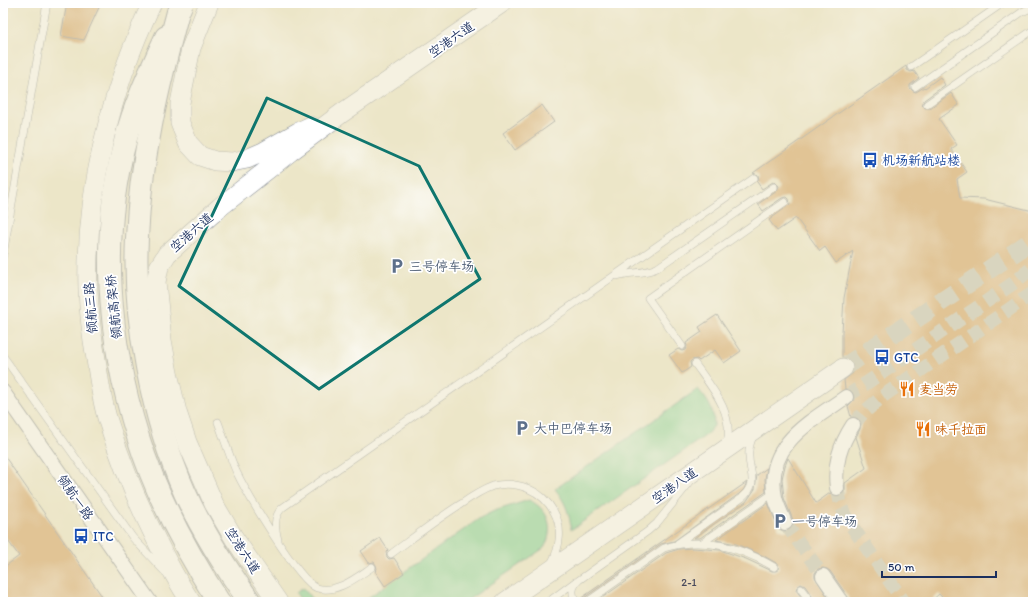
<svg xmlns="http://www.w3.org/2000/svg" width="1036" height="605" viewBox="0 0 1036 605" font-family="Itim,'LXGW WenKai TC',sans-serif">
<rect width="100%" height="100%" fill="#fff"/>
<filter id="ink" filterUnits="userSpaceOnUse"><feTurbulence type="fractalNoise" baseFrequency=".025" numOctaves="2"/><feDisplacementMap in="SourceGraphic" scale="8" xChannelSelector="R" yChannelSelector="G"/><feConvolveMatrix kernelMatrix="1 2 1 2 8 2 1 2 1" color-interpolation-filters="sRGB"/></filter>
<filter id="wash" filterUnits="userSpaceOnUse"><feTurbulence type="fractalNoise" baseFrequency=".012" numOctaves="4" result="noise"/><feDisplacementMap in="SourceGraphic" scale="16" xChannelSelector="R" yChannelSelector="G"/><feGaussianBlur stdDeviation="0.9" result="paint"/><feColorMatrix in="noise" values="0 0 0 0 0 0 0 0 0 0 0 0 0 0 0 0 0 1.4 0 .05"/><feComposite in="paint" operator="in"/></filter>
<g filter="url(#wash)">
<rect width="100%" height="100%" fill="#ece6c8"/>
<path fill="#7dd194" stroke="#4c8079" d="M698 389C709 402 714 409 714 426L705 436 571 530C570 514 565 501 555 489Z
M529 500C549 509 555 529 544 548L465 602H362L480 518 494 511Z
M303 588 315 602H302L296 593Z"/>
<g id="blocks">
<path fill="#d29b58" d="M67 3H101L84 40 61 36Z
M906 66 907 70 911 72 914 71 919 78 910 85V88L913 91 916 92 924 87 925 88 940 77 945 85 924 100 922 105 925 108H930L951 93 959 105 939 119 957 145 951 149 967 172 957 179 960 198 984 199 1033 211V602H947L939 594 930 602H849L848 597 830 571 827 569 823 568 818 569 815 573V577L831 602H816L805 586 801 584 797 587 796 590 805 602H596L666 553 679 549 693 548 720 550 746 559 772 571H776L779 569 778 564 764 556 736 544 716 540 768 503 779 529 784 531 791 529 793 525V520L784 498 782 479 785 466 788 458 816 503 830 493 834 496 841 495 845 491V483L866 468 856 437 860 429 861 421 857 418 851 417 848 406 853 401 854 396 850 390 845 389 844 380 853 373 854 367 852 361 848 358 842 357V332L844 298 853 251 836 263 825 247 820 251 796 218 777 231 769 220 788 206 790 204 789 199 787 197 782 198 763 211 758 204 777 191 779 186 776 183 773 182 762 189 757 182 759 180 758 175 753 173Z
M542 105 554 122 515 150 503 133Z
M717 315 741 351 724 363 715 350 699 361 697 359 692 360 690 362 691 367 682 373 669 355 678 349 682 351 685 350 687 346 686 343 702 332 699 327Z
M3 454 106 602H3V568L19 556 3 534Z
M767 468 765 479 766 492 700 538H694L746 502 755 489 757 475Z
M747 482 744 489 739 494 674 541 661 544 584 598 581 602 580 599Z
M380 538 388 550 386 552 387 557 389 559 394 558 404 573 385 586 375 571 377 569 376 565 374 562 369 563 361 551Z"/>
</g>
</g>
<g filter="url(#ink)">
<use href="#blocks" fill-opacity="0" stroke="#848a93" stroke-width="1"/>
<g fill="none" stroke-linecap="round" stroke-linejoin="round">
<path stroke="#c2c1b3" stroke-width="14" stroke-dasharray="14 7" stroke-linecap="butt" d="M846 397 1015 282 1033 267
M853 425 862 414 883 396 1033 293
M837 488 842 508 851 525 904 602
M785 523 823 576"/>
<path stroke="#c2c1b3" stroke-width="19" stroke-dasharray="19 10" stroke-linecap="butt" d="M843 368 1033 240"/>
<defs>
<path id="lane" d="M911 67 1003 3
M915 87 1022 12 1033 7
M927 104 1033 30
M3 255 47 3
M617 276C631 272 644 274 657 268L774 187
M682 346 648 298 785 202
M3 356 133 538 165 572
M695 364C712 388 734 412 727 444
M218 422C224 438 229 455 236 471 246 492 298 581 317 588 337 594 357 577 372 567
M278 540C275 528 273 517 282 508L754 178
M678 543 742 498C761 482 747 471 749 451 749 446 751 441 753 436
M702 543 775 492
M391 554C414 537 437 519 461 504 471 497 482 490 493 486 517 480 542 490 554 512 563 528 560 548 551 564
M801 589 811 602
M548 602 575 582
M576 602C571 593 572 587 579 580L648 531 657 523 690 482
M587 602 664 548C702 536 741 547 774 567"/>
<path id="street" d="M3 392 150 602
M837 488C834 464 840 445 853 425
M785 523C782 515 777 506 775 497 764 445 810 422 846 397
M823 576 841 602"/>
<path id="secondary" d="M152 3C110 91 85 193 88 290 89 313 92 337 96 359 99 380 102 402 108 421 120 459 135 497 153 533 164 556 176 580 191 602
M209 3 191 48 180 103V123L188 143 200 156 215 161 232 162 247 159 263 152 298 132 311 126
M278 602 234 538 214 504 187 442 177 412 168 373 162 340 156 282 159 267 167 254 220 207 290 152 342 113 502 3
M505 602 843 368"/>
<path id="primary" d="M166 37C151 70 135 103 126 138 99 235 108 341 138 437 156 495 186 551 219 602"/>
<path id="highway" d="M178 12C158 86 140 162 137 238 133 319 152 418 185 493 202 531 226 568 250 602"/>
</defs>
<use href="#lane" stroke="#848a93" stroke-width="8"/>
<use href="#street" stroke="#848a93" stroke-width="16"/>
<use href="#secondary" stroke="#848a93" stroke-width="20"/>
<use href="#primary" stroke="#848a93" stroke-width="24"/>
<use href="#highway" stroke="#848a93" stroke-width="24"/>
<use href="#lane" stroke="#fff" stroke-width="7"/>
<use href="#street" stroke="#fff" stroke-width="14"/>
<use href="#secondary" stroke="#fff" stroke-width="19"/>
<use href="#primary" stroke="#fff" stroke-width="22"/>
<use href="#highway" stroke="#fff" stroke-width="22"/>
<defs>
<path id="highway-bridge" d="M178 12 182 3"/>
</defs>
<use href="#highway-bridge" stroke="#848a93" stroke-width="24" stroke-linecap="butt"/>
<use href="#highway-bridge" stroke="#fff" stroke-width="22"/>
</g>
</g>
<path d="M0 0H1036V605H0ZM267 98 419 166 480 279 319 389 179 286Z" fill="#ece6c8" fill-opacity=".55" fill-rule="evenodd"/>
<path fill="none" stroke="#0f766e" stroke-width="3" stroke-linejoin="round" d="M267 98 419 166 480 279 319 389 179 286Z"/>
<defs>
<symbol id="bus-bare" viewBox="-9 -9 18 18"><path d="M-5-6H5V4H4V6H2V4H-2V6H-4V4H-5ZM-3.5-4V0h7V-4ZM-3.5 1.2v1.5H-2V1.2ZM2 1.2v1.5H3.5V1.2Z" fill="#1a4fb4" stroke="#fff" stroke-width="2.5" paint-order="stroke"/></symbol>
<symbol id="parking-bare" viewBox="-9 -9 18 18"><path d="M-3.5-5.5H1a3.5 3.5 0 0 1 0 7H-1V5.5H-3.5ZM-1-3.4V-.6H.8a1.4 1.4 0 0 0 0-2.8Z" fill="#5c6f8a" stroke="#fff" stroke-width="2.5" paint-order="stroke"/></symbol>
<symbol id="restaurant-bare" viewBox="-9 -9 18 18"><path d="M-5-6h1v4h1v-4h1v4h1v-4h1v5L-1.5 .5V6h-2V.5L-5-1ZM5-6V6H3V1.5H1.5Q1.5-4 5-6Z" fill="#e8710a" stroke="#fff" stroke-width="2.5" paint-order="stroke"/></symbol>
</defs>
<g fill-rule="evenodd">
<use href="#bus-bare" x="859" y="149" width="22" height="22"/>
<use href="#parking-bare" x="386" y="255" width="22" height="22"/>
<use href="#bus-bare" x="871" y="346" width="22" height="22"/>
<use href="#restaurant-bare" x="896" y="378" width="22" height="22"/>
<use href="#parking-bare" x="511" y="417" width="22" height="22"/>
<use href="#restaurant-bare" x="912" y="418" width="22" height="22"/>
<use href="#parking-bare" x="769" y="510" width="22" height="22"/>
<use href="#bus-bare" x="70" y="525" width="22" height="22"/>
</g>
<g text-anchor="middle" stroke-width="3.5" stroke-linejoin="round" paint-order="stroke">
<g font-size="11" fill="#494a5c">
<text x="689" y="586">2-1</text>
</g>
<g font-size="13" fill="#1b2f5e" stroke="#fff">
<text transform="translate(451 39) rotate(-35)" y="5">空港六道</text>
<text transform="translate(191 232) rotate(-41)" y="5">空港六道</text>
<text transform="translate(113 307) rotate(-96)" y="5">领航高架桥</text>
<text transform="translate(90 308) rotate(-94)" y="5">领航三路</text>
<text transform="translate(674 485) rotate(-35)" y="5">空港八道</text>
<text transform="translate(76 497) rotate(55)" y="5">领航一路</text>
<text transform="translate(243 550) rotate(57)" y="5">空港六道</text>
</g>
<g font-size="13" fill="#164399" stroke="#fff" text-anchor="start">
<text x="882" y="165">机场新航站楼</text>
<text x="894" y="362">GTC</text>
<text x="93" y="541">ITC</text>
</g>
<g font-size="13" fill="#4e5e75" stroke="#fff" text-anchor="start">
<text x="409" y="271">三号停车场</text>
<text x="534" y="433">大中巴停车场</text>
<text x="792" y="526">一号停车场</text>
</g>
<g font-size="13" fill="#c56008" stroke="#fff" text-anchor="start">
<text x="919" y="394">麦当劳</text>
<text x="935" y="434">味千拉面</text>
</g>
</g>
<rect width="1036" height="605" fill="none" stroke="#fff" stroke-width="16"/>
<path d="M882 571v6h114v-6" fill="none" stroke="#1b2f5e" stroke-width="2"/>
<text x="888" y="571" font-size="12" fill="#1b2f5e" stroke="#ffffff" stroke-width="3" paint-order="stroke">50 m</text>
</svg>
